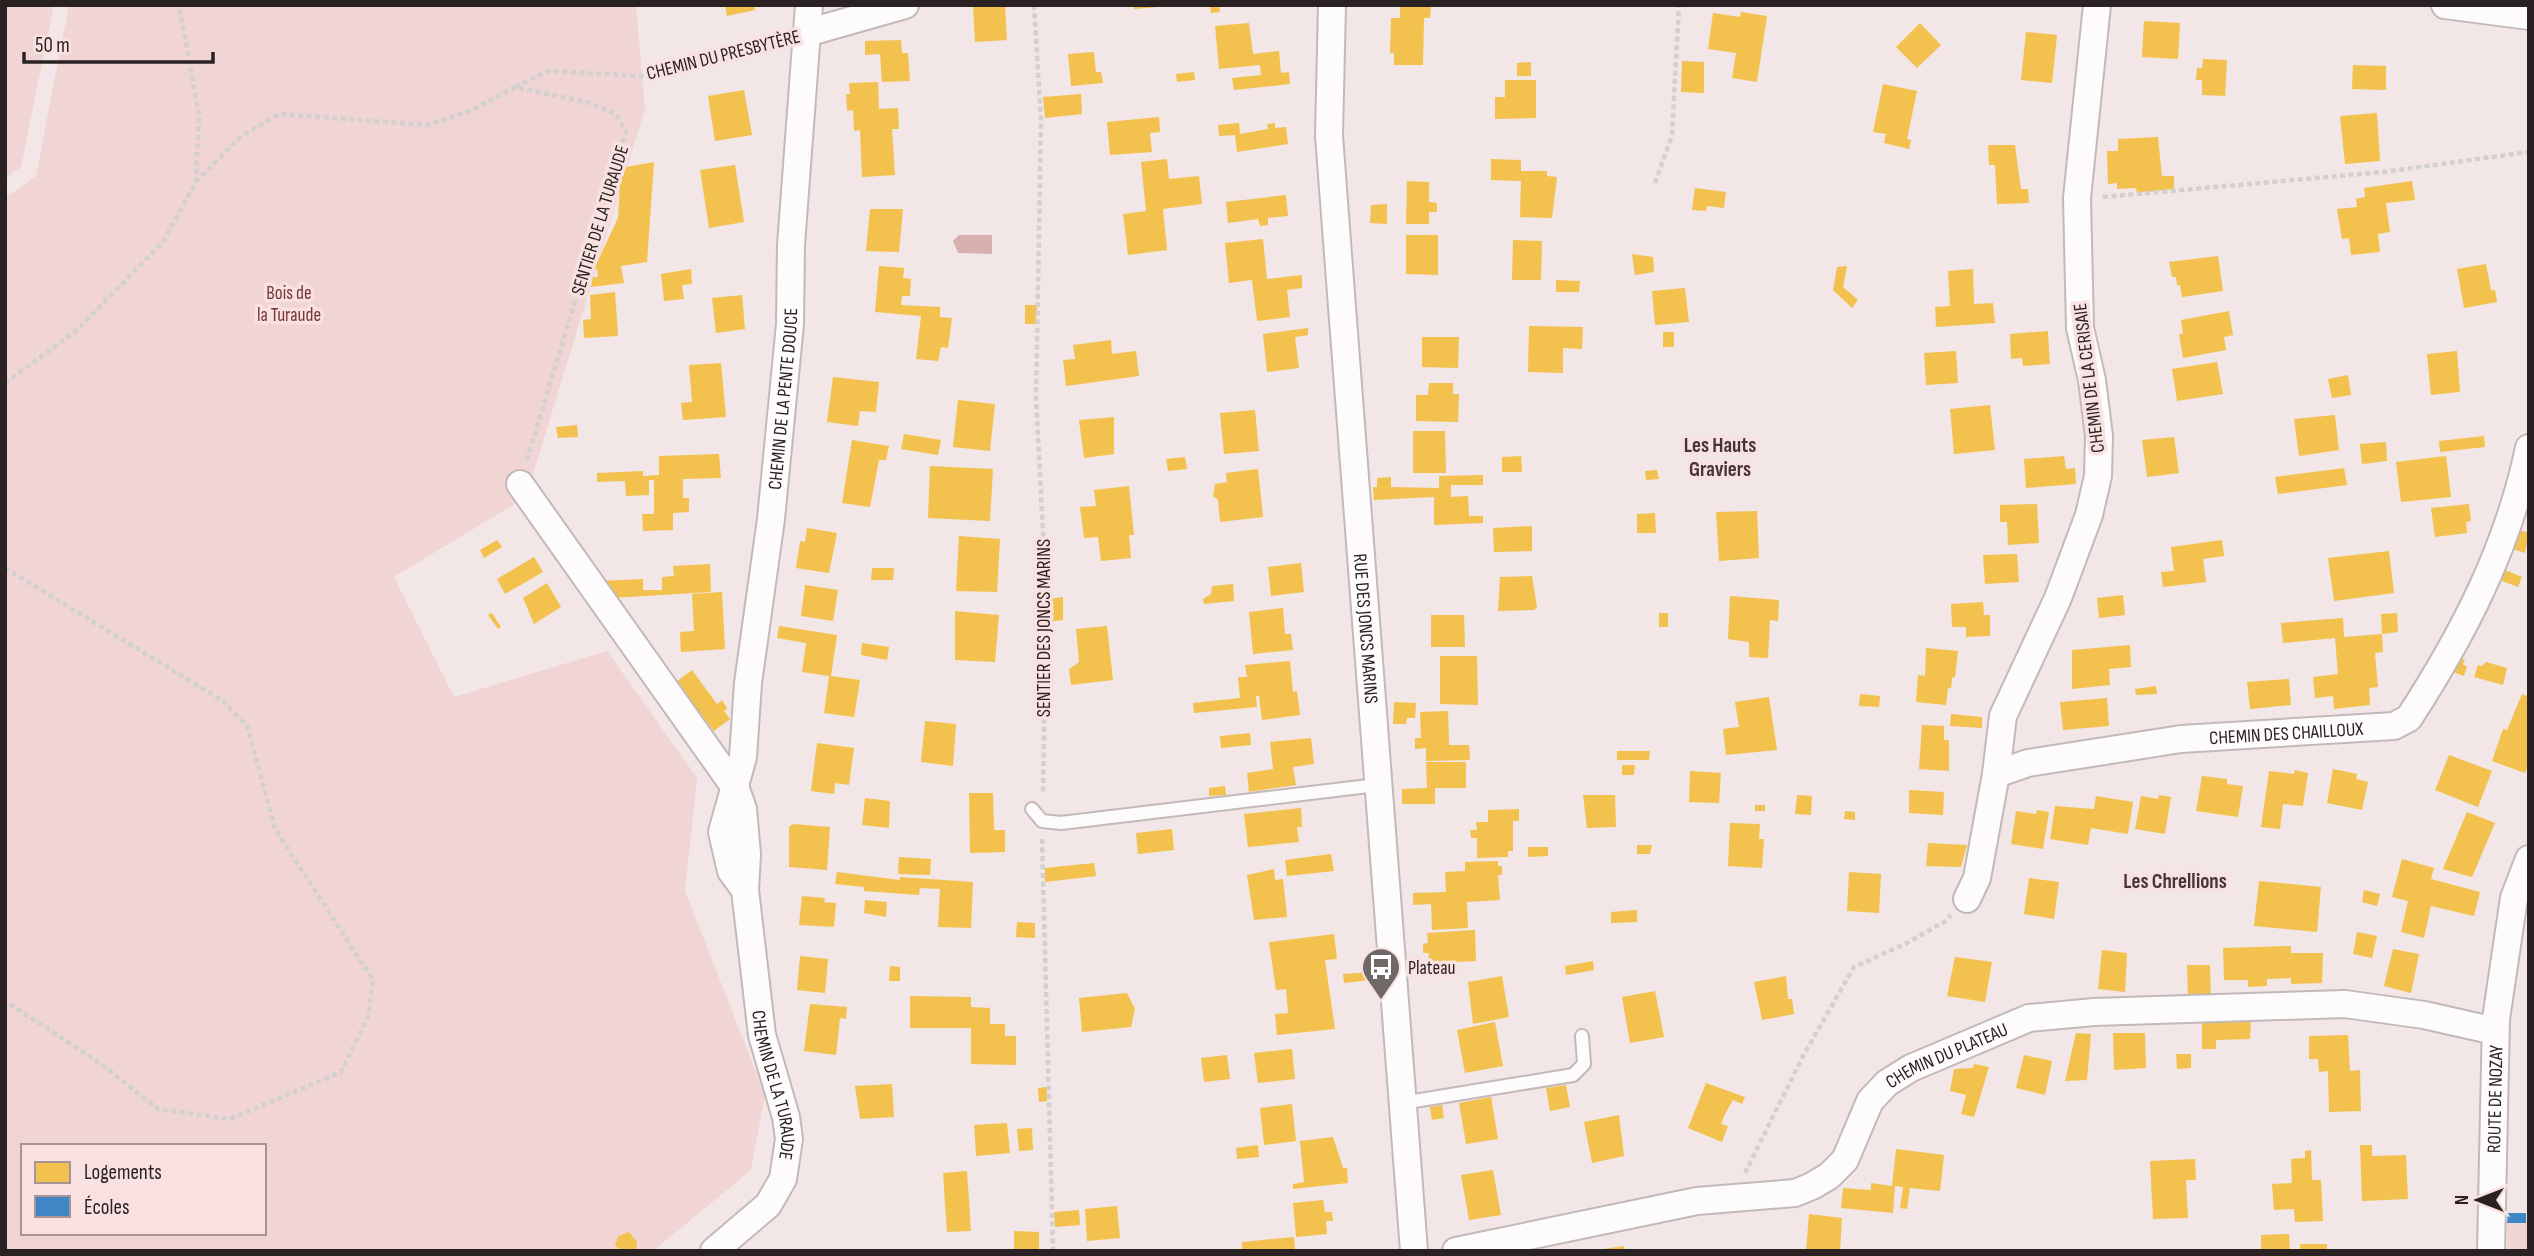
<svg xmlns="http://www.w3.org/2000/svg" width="2534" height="1256" viewBox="0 0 2534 1256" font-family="'Sofia Sans Condensed',sans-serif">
<rect width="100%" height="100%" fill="#f2e6e6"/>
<path fill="#f0d5d4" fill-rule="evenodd" d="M5 5H53V10L21 167 5 178Z
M69 5H636L645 109 526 497 394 577 454 697 607 651 697 778 685 891 765 1095 751 1170 653 1251H5V198L36 176ZM23 1146H264V1233H23Z
M2529 1222V1251H2507V1223Z"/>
<path fill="#d8b0af" d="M959 235H992V254L958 253 953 241Z"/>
<path fill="#f2c14e" d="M725 5H754L755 10 727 16Z
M1005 5 1007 40 975 42 973 7Z
M1134 5H1158V7L1134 9Z
M1210 5H1219L1220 12 1211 13Z
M1400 5H1431L1430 18H1424L1423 65H1394V53H1390L1391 18H1400Z
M1741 12 1767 16 1757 82 1732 78 1736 53 1708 49 1713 13 1740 17Z
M2144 21 2180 23 2178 59 2142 57Z
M1249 23 1253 54 1279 51 1281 73 1289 72 1290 84 1234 90 1232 78 1261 75 1260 65 1219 69 1215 26Z
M1920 23 1941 45 1917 68 1896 47Z
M2026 32 2057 35 2052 83 2021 80Z
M901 40 902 53H908L910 81 882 82 880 54 865 55V41Z
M1094 52 1096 72H1101L1103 83 1071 86 1068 54Z
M2203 59 2227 60 2225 96 2202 95V80H2196L2197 68H2202Z
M1682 61 1704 62V93L1681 92Z
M1531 62V76H1517V63Z
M2353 65 2386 66V90L2352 89Z
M1194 72 1195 80 1177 82 1176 74Z
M1505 80H1536V118L1495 119V97H1505Z
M878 82 879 109 898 108 899 129H892L895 175 862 177 860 130 854 131 853 110 847 111 846 94H850L849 83Z
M1883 84 1917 91 1907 139 1911 140 1909 149 1884 143 1886 134 1873 132Z
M744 90 752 135 715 141 708 96Z
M1081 94 1082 114 1045 118 1043 97Z
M2377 113 2380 161 2345 164 2340 116Z
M1159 117 1160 132 1150 133 1152 152 1110 155 1107 122Z
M1239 123 1240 134 1268 129 1267 124 1275 123V128L1286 127 1288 144 1237 152 1235 135 1219 136 1218 125Z
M2158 137 2162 176H2174V189L2137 193 2136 188 2117 189V183L2108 184 2107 151H2118V139Z
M1988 145H2015L2021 189H2028L2029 203 1997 204 1995 165H1989Z
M1167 159 1169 179 1199 176 1202 204 1163 209 1167 250 1128 255 1123 214 1146 211 1141 162Z
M1491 159 1521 160V171H1547V176L1557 177 1552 218 1520 217 1521 181 1491 180Z
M654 162 647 262 621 266 624 283 591 287 593 277H598L597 269H594L618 218 621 168Z
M735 165 744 222 709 228 700 170Z
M1407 181 1429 182V202L1437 203V212H1429V224H1406Z
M2412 181 2415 200 2386 203 2390 232 2378 234 2380 252 2351 255 2349 238 2342 239 2337 209 2357 207 2356 199 2365 197 2364 188Z
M1695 188 1726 192 1724 208 1707 206 1706 211 1692 210Z
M1286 195 1288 216 1268 218V225L1260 226 1258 219 1228 223 1226 202Z
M1387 204V224L1370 223 1371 205Z
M870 209H903L899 252 866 251Z
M1406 235H1438V275L1406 274Z
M1263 239 1267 279 1302 275V288L1287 290 1290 317 1257 321 1252 280 1229 283 1225 243Z
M1513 240 1542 241 1541 280H1512Z
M1632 254 1653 257 1654 272 1635 275Z
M2218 256 2223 291 2182 297 2180 285H2177L2176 277H2172L2169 262Z
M2486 264 2491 290H2495L2497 302 2464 308 2457 269Z
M879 266 904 268 903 278 911 279 910 296H902L901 305 940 307V317L952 318 948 348 941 347 938 361 916 359 921 316 875 312Z
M1847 266 1843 287 1858 300 1852 308 1833 290 1837 267Z
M691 269 692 284 682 285 684 299 664 301 661 274Z
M1973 269 1974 304 1993 303 1995 323 1936 327 1935 307 1950 306 1948 271Z
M1556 280 1580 281 1579 292H1556Z
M1685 288 1689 322 1655 325 1652 291Z
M615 292 618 336 584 338 583 320 591 319 590 295Z
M742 295 745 329 716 333 712 298Z
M1025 305H1037L1036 324H1025Z
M2229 311 2233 335 2224 337 2226 350 2183 358 2179 334H2183L2181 320Z
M1529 326 1583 327 1582 349 1563 348V373L1528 372Z
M1308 328V335L1295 337 1299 368 1267 372 1263 334Z
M2048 331 2050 364 2023 366 2022 358 2011 359 2010 334Z
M1663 332H1674V347H1663Z
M1422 337H1459L1458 368 1422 367Z
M1111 340 1112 354 1136 351 1139 376 1066 386 1063 360 1075 359 1073 345Z
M1956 351 1958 383 1926 385 1924 353Z
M2457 351 2460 392 2431 395 2427 354Z
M2217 362 2223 394 2177 401 2172 369Z
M721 363 726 417 683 420 681 403 692 402 689 365Z
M2348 375 2351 395 2332 398 2328 379Z
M833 377 879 382 876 412 860 411 858 426 827 422Z
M1429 383H1453V394H1459L1458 422 1416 421V395H1428Z
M958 400 995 404 990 451 953 447Z
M1990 405 1995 450 1954 454 1950 409Z
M1255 410 1259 451 1224 454 1220 413Z
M2335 415 2339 450 2299 456 2294 419Z
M1114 417V454L1084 458 1079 420Z
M577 425 578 437 558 438 556 427Z
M1413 431H1445L1446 473H1413Z
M904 434 941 440 938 455 901 449Z
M2484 436 2485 447 2440 452 2439 441Z
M2174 437 2179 473 2147 477 2142 440Z
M852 440 889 446 886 460H879L870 507 842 503Z
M2386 442 2387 461 2362 464 2360 444Z
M719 454 721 478 683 479V498H689V512L673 513V530L643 531 642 514H654V480H649V495L626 496 625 481 597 482V473L643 471V476L659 475V456Z
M1521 456 1522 472H1502V457Z
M2064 456 2066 469 2075 468 2076 484 2026 488 2024 459Z
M2446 456 2451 497 2401 502 2396 462Z
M1185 457 1187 469 1168 471 1166 459Z
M930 466 993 469 990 521 928 518Z
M2344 468 2347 485 2278 494 2275 477Z
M1258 469 1263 517 1220 522 1218 500 1213 496 1215 484 1227 482 1226 473Z
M1657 470 1659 479 1646 480 1645 471Z
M1483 475V485H1451V497L1468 496 1469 516H1483V523L1434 525V497L1374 500 1373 487H1377V478L1391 477V487L1439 488V476Z
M1129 486 1134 535H1129L1131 558 1101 561 1098 537 1084 538 1080 507 1096 506 1094 490Z
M2037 504 2039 543 2008 545 2007 522H2000V505Z
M2469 504 2471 521 2466 522 2467 533 2435 537 2431 508Z
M1757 511 1759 558 1719 561 1716 512Z
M1655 513 1656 533H1637V514Z
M1532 526V551L1494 552 1493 528Z
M807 528 837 533 829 573 796 568 800 541 805 542Z
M2519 530 2529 533 2525 553 2513 549Z
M959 536 1000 539 997 592 956 591Z
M497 540 502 547 484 558 480 550Z
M2222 540 2224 556 2203 559 2206 582 2163 587 2161 572 2174 571 2171 547Z
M2389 551 2394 593 2334 601 2328 558Z
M2017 554 2019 582 1985 584 1983 555Z
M534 557 543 572 505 594 497 579Z
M1301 563 1304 592 1271 596 1268 567Z
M710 564 711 592 613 598 600 581 643 579V590H662V577L674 576 673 566Z
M872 568H894L893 580H871Z
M2505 570 2522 577 2518 587 2500 580Z
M1532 576 1537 607 1534 610 1498 611 1500 577Z
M547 583 561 607 534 624 523 598Z
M1233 584 1234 601 1204 604 1203 599 1211 594 1212 586Z
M805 585 838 590 833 621 801 616Z
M722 592 725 649 681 652 680 632 694 631 692 594Z
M2123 595 2125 615 2099 618 2097 598Z
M1730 596 1779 600 1778 621 1770 620 1768 658 1749 657V642L1728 639Z
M1063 597V620L1048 622V599Z
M1983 602 1984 615H1990V636L1966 637V627H1952L1951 604Z
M1283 608 1285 634H1291L1293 650 1253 654 1249 612Z
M955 611 999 615 995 662 955 660Z
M492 613 501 627 498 629 488 615Z
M1659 613H1668V627H1659Z
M2397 613 2398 632 2382 634 2381 614Z
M1431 615H1464L1465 647H1431Z
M2343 618 2344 637 2382 634 2383 652 2375 653 2378 687 2369 688 2370 705 2334 709 2333 696 2315 698 2313 677 2338 674 2335 638 2283 643 2281 623Z
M779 626 837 635 831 676 860 680 854 717 824 713 829 676 802 672 806 643 777 638Z
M1107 626 1113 680 1071 685 1069 669 1079 662 1076 629Z
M862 643 889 647 887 660 861 655Z
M2130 645 2131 667 2109 669 2110 685 2072 689V650Z
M1926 648 1958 651 1955 677 1952 678 1951 688H1948L1946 705 1916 702 1918 675 1925 676Z
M1440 656H1477L1478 705 1440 704Z
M2456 657 2465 660 2463 664 2467 667 2464 676 2450 671Z
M1290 661 1293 692 1297 691 1300 715 1262 720 1259 696H1256L1257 707 1194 713 1193 703 1240 698 1238 677H1247L1245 665Z
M2486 662 2507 668 2503 685 2474 677 2478 665 2482 666Z
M692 670 717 704 722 700 727 708 724 711 730 719 714 731 676 682Z
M2289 679 2291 705 2250 709 2247 682Z
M2156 686 2157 694 2136 695 2135 689Z
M2529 690V764L2525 773 2492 761 2503 729 2507 730 2522 694 2526 696Z
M1860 694 1880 696 1879 707 1859 706Z
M1769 697 1777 750 1726 755 1723 729 1739 727 1735 702Z
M2107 698 2109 726 2063 730 2060 702Z
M1394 702 1416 703 1415 718H1407L1406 724H1393Z
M1448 711 1449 745H1469L1470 760 1426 761V748L1415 749V738H1421L1420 712Z
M1951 714 1982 717V728L1950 726Z
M925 721 956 724 953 766 921 762Z
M1922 725 1944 726V740H1949V771L1919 769Z
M1250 733 1251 745 1221 748 1220 736Z
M1311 738 1314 764 1293 767 1296 785 1249 792 1247 773 1273 769 1270 742Z
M817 743 854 748 849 785 835 783 834 794 811 791Z
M1617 751H1650L1649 760H1617Z
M2449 755 2492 771 2478 807 2435 790Z
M1426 762H1466V788H1435V804H1402V789L1427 788Z
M1622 765H1635L1634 775H1622Z
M2333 769 2357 774 2356 779 2368 782 2362 810 2327 803Z
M2295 770 2308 773 2303 806 2283 804 2280 829 2261 827 2269 771 2294 774Z
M1690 771 1721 773 1719 803 1689 802Z
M2202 776 2227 779V784L2243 786 2238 817 2196 811Z
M1225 786 1226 795 1209 796V788Z
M1909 790 1944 792 1943 815 1909 813Z
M969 793H993L994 830H1005V852L970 853Z
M1583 795H1615L1616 827 1587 828Z
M1797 795 1812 796 1811 815 1795 814Z
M2159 795 2171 797 2165 834 2135 829 2141 796 2158 799Z
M2096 796 2133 802 2128 834 2091 828 2088 845 2050 839 2055 806 2094 809Z
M865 798 890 801 889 828 862 825Z
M1755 805H1765V811H1755Z
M1301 808 1302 827H1297L1299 842 1248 847 1244 814Z
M1519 809V821H1513V851H1508V857L1477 858V838H1471L1470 830H1477L1476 822H1488V810Z
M2037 810 2049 812 2043 849 2011 844 2016 811 2036 814Z
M1845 811 1855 812V820L1844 819Z
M2467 812 2495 823 2472 877 2443 869Z
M1730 823 1760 824 1759 839H1764L1762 868 1728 866Z
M793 824 830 827 827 870 789 867V827Z
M1172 829 1174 850 1138 854 1136 833Z
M1928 843 1967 845 1961 867 1926 866Z
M1637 845H1652L1650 854H1637Z
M1528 847H1548V856L1528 857Z
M1331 854 1334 871 1287 876 1285 860Z
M899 857 931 859 930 875 898 874Z
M2402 859 2434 868 2431 879 2480 892 2474 916 2431 906 2424 938 2401 932 2408 901 2392 897Z
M1498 861V866H1502V875H1498L1500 900 1467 902 1468 928 1432 930 1431 904 1413 905V893L1446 892 1445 872 1465 871V862Z
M1094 863 1096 876 1045 882V868Z
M1274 869 1275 880 1283 879 1287 917 1254 920 1247 875Z
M837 872 900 880V877L973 882 971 928 938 927 940 889 920 888 919 895 864 891V887L835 884Z
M1849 872 1881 874 1879 913 1847 911Z
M2029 878 2059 882 2054 919 2024 914Z
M2259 881 2321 887 2317 932 2254 926Z
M2364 890 2380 894 2377 906 2362 902Z
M802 896 825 898 824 902 836 903 834 927 799 925Z
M865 900 887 902 886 917 864 913Z
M1637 910V922L1611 923V912Z
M1017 922 1035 923V938L1016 937Z
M1475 930 1476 961 1457 962V973L1426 975 1429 953H1423V944L1428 943 1427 933Z
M2357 932 2377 936 2372 958 2353 954Z
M1334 934 1337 959 1325 960 1335 1029 1277 1035 1275 1014 1288 1013 1286 989 1276 990 1269 942Z
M2291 946V953H2323L2322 983 2291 984V978L2267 979V986L2248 987V980H2224L2223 948Z
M2393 949 2419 954 2411 993 2384 986Z
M2102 950 2127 953 2125 992 2098 989Z
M800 956 828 959 825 993 797 990Z
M1955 957 1992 962 1985 1002 1947 996Z
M1593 961 1594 970 1566 975 1565 966Z
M2187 965H2210L2211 1000H2188Z
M890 966 900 967V981H889Z
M1372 972V980L1344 983 1343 974Z
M1502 976 1509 1017 1473 1024 1468 982Z
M1786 976 1788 999H1792L1794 1014 1762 1020 1754 982Z
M1655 991 1664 1037 1630 1043 1622 997Z
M1127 993 1135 1009 1131 1027 1082 1032 1079 998Z
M910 996 971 997V1007L990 1008V1024H1005V1036H1016V1065L971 1064V1028H910Z
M810 1004 847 1007 846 1019 840 1018 836 1055 804 1051Z
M2202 1017 2251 1018 2250 1039 2216 1040V1049H2202Z
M1495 1022 1503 1066 1465 1073 1457 1030Z
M2076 1033 2091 1034 2087 1080 2065 1081Z
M2113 1033H2145L2146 1068 2114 1070Z
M2348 1035 2350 1071 2360 1070 2361 1111 2329 1112 2328 1071 2319 1072 2318 1059H2309V1036Z
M1292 1049 1295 1079 1258 1083 1254 1053Z
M2176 1054H2191V1068L2177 1069Z
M1227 1055 1230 1079 1204 1082 1201 1058Z
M2024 1055 2052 1061 2045 1095 2016 1088Z
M1974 1064 1989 1067 1974 1117 1961 1114 1966 1095 1950 1091 1954 1069 1973 1068Z
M1706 1083 1745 1097 1742 1104 1733 1100 1725 1114 1721 1124 1728 1126 1722 1142 1688 1128Z
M892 1084 894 1117 860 1119 855 1086Z
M1566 1085 1570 1107 1550 1111 1546 1088Z
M1047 1087V1101L1039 1102 1038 1088Z
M1491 1097 1498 1139 1466 1144 1459 1103Z
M1292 1104 1296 1141 1264 1145 1260 1108Z
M1442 1105 1444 1118 1432 1120 1430 1107Z
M1619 1115 1624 1156 1592 1163 1584 1122Z
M1007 1123 1010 1153 976 1156 974 1125Z
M1032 1128 1033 1150 1019 1151 1017 1129Z
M1333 1137 1343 1168H1347L1348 1183 1293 1189V1184L1304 1182 1300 1141Z
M1258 1145 1259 1157 1237 1159 1236 1148Z
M2360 1145H2372V1156L2406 1155 2408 1199 2362 1201Z
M1896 1149 1944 1155 1940 1191 1910 1188 1907 1209 1900 1208 1903 1187 1895 1186 1893 1213 1841 1208 1843 1188 1871 1190V1183L1892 1186Z
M2311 1150 2312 1180H2321L2323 1221 2295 1222 2294 1209 2274 1210 2272 1184 2292 1183 2291 1159 2305 1158V1151Z
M2195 1159 2196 1180H2186L2188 1218 2153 1219 2150 1161Z
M1493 1170 1501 1215 1469 1220 1461 1175Z
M967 1171 971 1231 947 1232 943 1173Z
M1323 1200 1325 1212H1332L1333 1221H1326L1327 1234 1296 1237 1293 1203Z
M1117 1206 1120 1238 1087 1241 1085 1209Z
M1079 1210 1080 1225 1055 1227 1054 1212Z
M1809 1214 1842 1218 1840 1251H1806Z
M1014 1231 1039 1232V1251H1014Z
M629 1232 637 1242 636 1251H621L615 1245 618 1236Z
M2289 1234 2290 1251H2261V1235Z
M1294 1237 1295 1251H1242V1242Z
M2300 1244H2327V1251H2300Z
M1624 1246 1625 1251H1604V1249Z"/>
<path fill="#3f88c5" d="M2508 1213H2526V1223H2507Z"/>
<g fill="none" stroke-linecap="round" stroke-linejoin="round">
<defs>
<path id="lane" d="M1032 809 1042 821 1061 823 1377 785
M1402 1103 1573 1075 1584 1064 1582 1036"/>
<g id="street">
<path id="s1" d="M1332 5 1329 136 1414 1251"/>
<path d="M2445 5 2529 16"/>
<path d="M810 32 905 5"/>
<path id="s2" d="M520 484 736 789 743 809 747 854 745 890 762 1035 786 1117 789 1139 783 1179 768 1205 714 1251"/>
<path id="s3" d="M1996 774 2028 763 2181 739 2394 726 2409 718C2464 633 2508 548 2529 448"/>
<path id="s4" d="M745 890 731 871 722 832 743 757 748 683 771 519 790 324 791 245 809 5"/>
<path d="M1967 899 1977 878 1996 774 2003 716 2058 598 2089 515 2098 476 2099 436 2092 380 2080 328 2077 198 2097 5"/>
<path id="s5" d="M1456 1251 1697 1201 1795 1193 1812 1186 1829 1176 1845 1160 1870 1101 1887 1083 1911 1068 2029 1018 2094 1012 2345 1004 2424 1015 2495 1031"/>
<path id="s6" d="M2491 1251 2496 1019 2514 898 2529 859"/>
</g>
</defs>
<use href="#lane" stroke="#c3b9b9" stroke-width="16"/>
<use href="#street" stroke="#c3b9b9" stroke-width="30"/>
<path stroke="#d3d0d0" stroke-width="4.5" stroke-dasharray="5 3.5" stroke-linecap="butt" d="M1034 5 1041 121 1036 398 1046 590 1043 795
M515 87 548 71 641 76 781 39
M196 182 240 137 279 114 428 125 470 111 515 87 590 103 616 114 626 132 527 460
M1655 183 1672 135 1679 5
M2103 197 2383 172 2529 152
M5 383 76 331 163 242 196 182 199 115 179 5
M5 568 223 701 248 728 275 829 373 980 368 1017 341 1072 230 1119 158 1109 100 1063 5 1001
M1042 839 1053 1251
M1745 1173 1803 1056 1854 967 1905 944 1944 922 1951 915"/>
<use href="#lane" stroke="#fdfbfb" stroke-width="12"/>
<use href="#street" stroke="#fdfbfb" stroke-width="26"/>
</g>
<defs>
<symbol id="bus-pin" viewBox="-11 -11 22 30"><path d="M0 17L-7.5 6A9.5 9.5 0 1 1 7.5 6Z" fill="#706767" stroke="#f8e1e0"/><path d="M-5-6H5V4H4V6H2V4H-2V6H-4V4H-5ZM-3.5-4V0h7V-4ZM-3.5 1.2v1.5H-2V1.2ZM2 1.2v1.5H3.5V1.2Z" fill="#fff"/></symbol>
</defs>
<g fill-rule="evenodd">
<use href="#bus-pin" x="1359" y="945" width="44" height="60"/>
</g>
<g text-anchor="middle" stroke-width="7" stroke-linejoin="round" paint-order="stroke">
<g font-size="19" fill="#2a2222" stroke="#f8e1e0">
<text transform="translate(723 54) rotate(-14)" y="7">CHEMIN DU PRESBYTÈRE</text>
<text transform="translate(599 220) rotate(-73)" y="7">SENTIER DE LA TURAUDE</text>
<text transform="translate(2088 378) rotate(-97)" y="7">CHEMIN DE LA CERISAIE</text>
<text dy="7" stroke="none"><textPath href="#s4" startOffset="502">CHEMIN DE LA PENTE DOUCE</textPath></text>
<text transform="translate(1043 628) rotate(-90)" y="7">SENTIER DES JONCS MARINS</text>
<text dy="7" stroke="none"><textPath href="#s1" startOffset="625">RUE DES JONCS MARINS</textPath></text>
<text dy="7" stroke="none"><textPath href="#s3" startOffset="294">CHEMIN DES CHAILLOUX</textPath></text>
<text dy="7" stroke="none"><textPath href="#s5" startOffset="560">CHEMIN DU PLATEAU</textPath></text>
<text dy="7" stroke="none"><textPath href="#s2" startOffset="674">CHEMIN DE LA TURAUDE</textPath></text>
<text dy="7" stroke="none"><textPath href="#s6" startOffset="152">ROUTE DE NOZAY</textPath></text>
</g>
<g font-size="19" fill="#763536" stroke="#f8e1e0">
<text x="289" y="299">Bois de<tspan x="289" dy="22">la Turaude</tspan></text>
</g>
<g font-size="19" fill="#2a2222" stroke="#f8e1e0" text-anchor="start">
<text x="1408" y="974">Plateau</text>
</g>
<g font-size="21" font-weight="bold" fill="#473535" stroke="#f8e1e0">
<text x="1720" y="452">Les Hauts<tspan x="1720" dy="24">Graviers</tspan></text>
<text x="2175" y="888">Les Chrellions</text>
</g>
</g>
<rect width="2534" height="1256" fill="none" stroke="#2a2222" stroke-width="14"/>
<rect x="21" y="1144" width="245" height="91" fill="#f8e1e0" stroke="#a69594" stroke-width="2"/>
<rect x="35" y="1162" width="35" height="21" fill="#f2c14e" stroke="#a69594" stroke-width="2"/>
<text x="84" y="1179" font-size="21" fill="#2a2222">Logements</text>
<rect x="35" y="1196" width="35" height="21" fill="#3f88c5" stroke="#a69594" stroke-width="2"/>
<text x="84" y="1214" font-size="21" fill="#2a2222">Écoles</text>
<g transform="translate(2478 1200) rotate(270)" stroke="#f8e1e0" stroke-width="5" paint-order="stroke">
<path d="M0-5L12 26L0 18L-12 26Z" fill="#2a2222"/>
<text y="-10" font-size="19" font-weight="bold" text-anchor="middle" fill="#2a2222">N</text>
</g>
<path d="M24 52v10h189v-10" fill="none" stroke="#2a2222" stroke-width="3.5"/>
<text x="35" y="52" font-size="21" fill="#2a2222" stroke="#f8e1e0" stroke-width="5" paint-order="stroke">50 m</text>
</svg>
